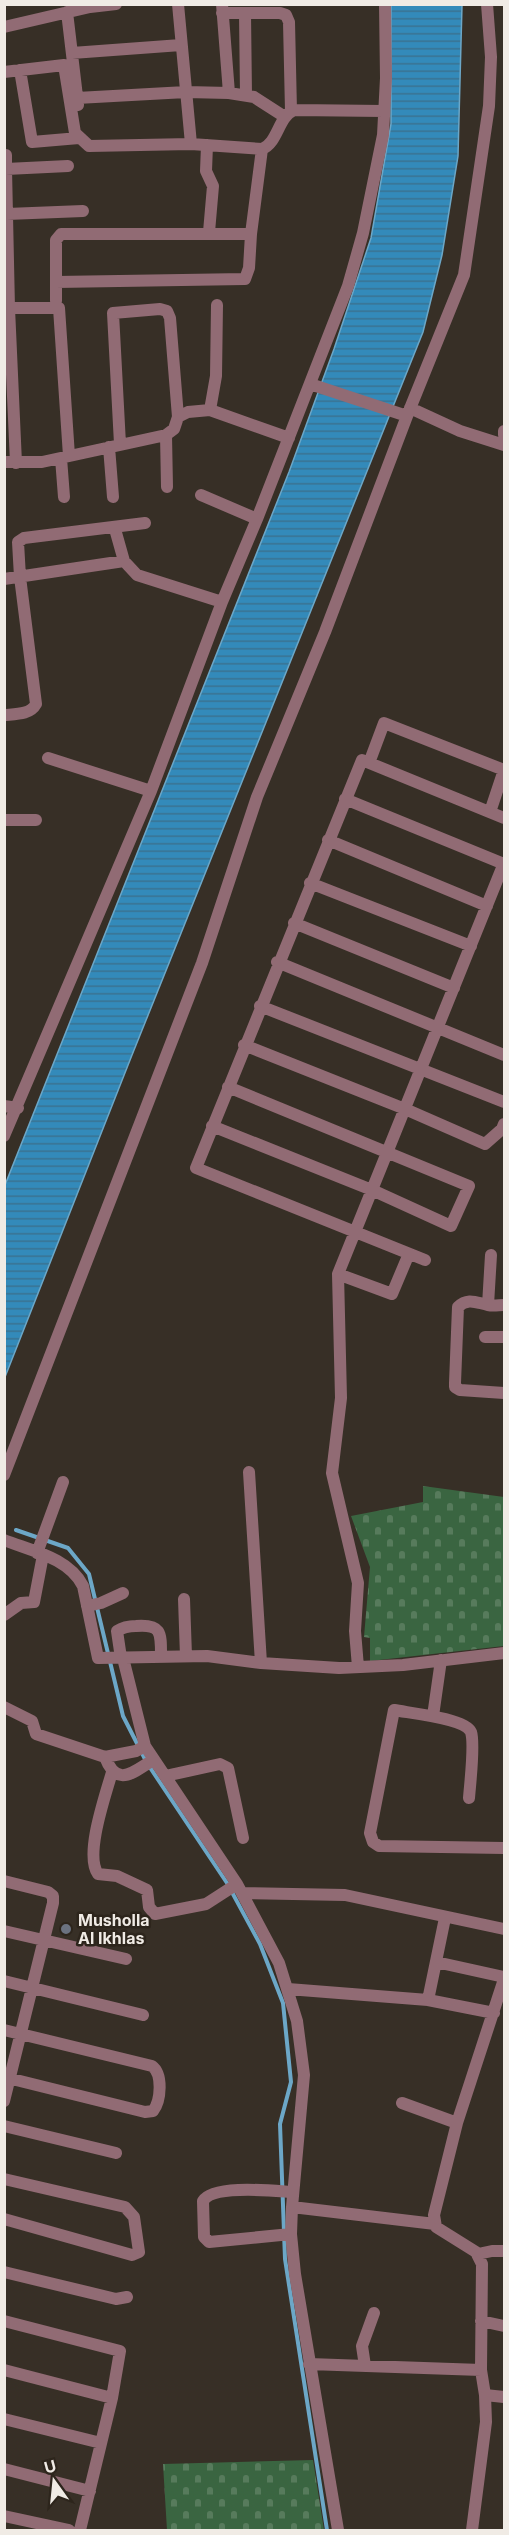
<svg xmlns="http://www.w3.org/2000/svg" width="509" height="2535" viewBox="0 0 509 2535" font-family="Inter,sans-serif">
<defs>
<pattern id="cemetery-stones" width="16" height="16" patternUnits="userSpaceOnUse" patternTransform="scale(1.5)"><rect width="16" height="16" fill="#3a6541"/><path d="M2 7V4a2 2 0 0 1 4 0v3zM10 15v-3a2 2 0 0 1 4 0v3z" fill="#577b5c"/></pattern>
<pattern id="water-rules" width="6" height="5" patternUnits="userSpaceOnUse" patternTransform="scale(1.5)"><rect width="6" height="5" fill="#338aba"/><path d="M0 2.5h6" fill="none" stroke="#3a7291"/></pattern>
</defs>
<rect width="100%" height="100%" fill="#372f26"/>
<path fill="url(#cemetery-stones)" d="M423 1486 504 1497V1646L370 1661V1638L364 1637 370 1567 351 1516 423 1502Z
M313 2460 324 2530H167L163 2464Z"/>
<path fill="url(#water-rules)" stroke="#6ca7c7" stroke-width="1.5" d="M391 5H462L458 156 442 255 423 332 132 1055 5 1377V1185L289 472 334 349 371 238 391 124Z"/>
<g fill="none" stroke-linecap="round" stroke-linejoin="round">
<path stroke="#6ca7c7" stroke-width="4" d="M16 1530 68 1548 89 1574 123 1716 147 1763 227 1883 260 1944 283 2003 291 2082 280 2124 285 2259 327 2530"/>
<path stroke="#916b74" stroke-width="12" d="M178 4 191 144
M222 4 229 93 254 97 285 117
M67 12 78 105
M222 13H280L286 15 289 22 291 111
M245 13 246 95
M4 27 90 7 116 4
M72 53 181 45
M20 70 32 142 79 138
M4 72 64 65 75 133 89 146 191 144 262 149C278 143 278 117 294 110L384 111
M77 98 186 92 229 93
M207 145 206 171 213 186 209 232
M6 155V169
M7 214 83 211
M56 282 245 279 249 268 251 234 262 149
M56 301V240L61 234H251
M9 308 6 169 68 166
M310 384 407 416
M410 408 460 431 504 445
M210 410 216 376 217 305
M504 431V435
M166 435 167 487
M120 444 113 313 160 309 167 311 170 318 178 417
M109 447 113 497
M61 458 64 497
M4 462H42L166 435 174 429 178 417 188 412 210 410 289 438
M16 463 9 308H59L69 456
M201 495 257 519
M115 529 124 561
M4 579 124 561 137 575 222 602
M4 715C16 714 30 715 36 704L20 577 18 542 24 538 145 523
M48 758 151 791
M369 763 384 723 504 770 490 812
M345 799 504 864
M4 820H36
M328 840 487 906
M310 883 471 946
M294 923 454 988
M277 962 504 1055
M260 1006 504 1102
M244 1045 405 1109 485 1144 502 1129 504 1124
M4 1106 18 1108
M212 1126 372 1190 451 1226 469 1186 228 1087
M4 1136 151 791 222 602 257 519 348 286 363 233 383 135 386 78 385 4
M425 1260 196 1168 362 760 504 818
M338 1274 392 1294 408 1256
M488 1305 491 1255
M504 1305C499 1305 493 1306 488 1305 477 1303 468 1297 458 1307L455 1383V1387L460 1390 504 1393
M485 1337H504
M249 1472 261 1663
M4 1475 202 963 257 797 325 632 407 416 464 275 489 106 491 57 487 4
M4 1540C32 1551 69 1558 83 1586L98 1658 207 1656 261 1663 339 1668 403 1665 504 1653
M37 1553 63 1482
M184 1599 186 1656
M87 1606 101 1603 123 1593
M4 1615 21 1603 34 1602 43 1555
M121 1658 117 1631C123 1627 128 1626 136 1626 162 1624 161 1633 161 1657
M123 1658 145 1746 237 1884 279 1963 297 2021 304 2075 292 2207 291 2234 295 2274 338 2530
M358 1667 355 1631 358 1583 332 1473 341 1398 338 1274 504 863
M4 1707 32 1721 36 1734 105 1757C117 1788 132 1773 153 1760
M433 1716 441 1660
M105 1757 136 1751 145 1746
M112 1772C106 1794 84 1855 98 1874L117 1876 147 1890 149 1907 155 1914 206 1904 237 1884
M165 1776 220 1764 228 1768 243 1838
M469 1798C470 1784 475 1744 471 1732 465 1718 409 1713 394 1710L370 1833 373 1842 379 1846 504 1848
M4 1881 48 1892 53 1896V1903L4 2101
M242 1893 345 1895 504 1929
M4 1931 126 1959
M436 1962 504 1977
M4 1981 143 2015
M288 1989 428 2000 445 1918
M428 2000 494 2013
M4 2030 152 2066C163 2074 161 2101 153 2111L145 2112 4 2077
M402 2103 457 2123
M4 2126 116 2153
M4 2179 125 2207 134 2217 139 2252 132 2255 4 2219
M292 2207 435 2224
M291 2234 209 2242 204 2237 203 2201C213 2184 275 2191 293 2192
M478 2254 492 2251H504
M4 2272 116 2299 127 2297
M4 2321 120 2351 112 2398 80 2530
M481 2321 504 2326
M309 2364 481 2370
M365 2366 362 2346 374 2313
M4 2370 112 2398
M485 2395 504 2397
M4 2419 101 2443
M4 2469 90 2491
M4 2516 69 2530
M472 2530 486 2422 485 2395 481 2370 482 2264 476 2252 436 2227 434 2215 457 2123 504 1979"/>
</g>
<circle fill="#6b7280" stroke="#2d251c" stroke-width="2" cx="66" cy="1929" r="6"/>
<g text-anchor="middle" stroke-width="5" stroke-linejoin="round" paint-order="stroke">
<g font-size="16" font-weight="bold" fill="#f0ebe5" stroke="#2d251c" text-anchor="start">
<text x="78" y="1926">Musholla<tspan x="78" dy="18">Al Ikhlas</tspan></text>
</g>
</g>
<rect width="509" height="2535" fill="none" stroke="#f0ebe5" stroke-width="12"/>
<g transform="translate(54 2481) rotate(345)" stroke="#2d251c" stroke-width="4.5" paint-order="stroke">
<path d="M0-4.5L10 22L0 15L-10 22Z" fill="#f0ebe5"/>
<text y="-9" font-size="16" font-weight="bold" text-anchor="middle" fill="#f0ebe5">U</text>
</g>
</svg>
